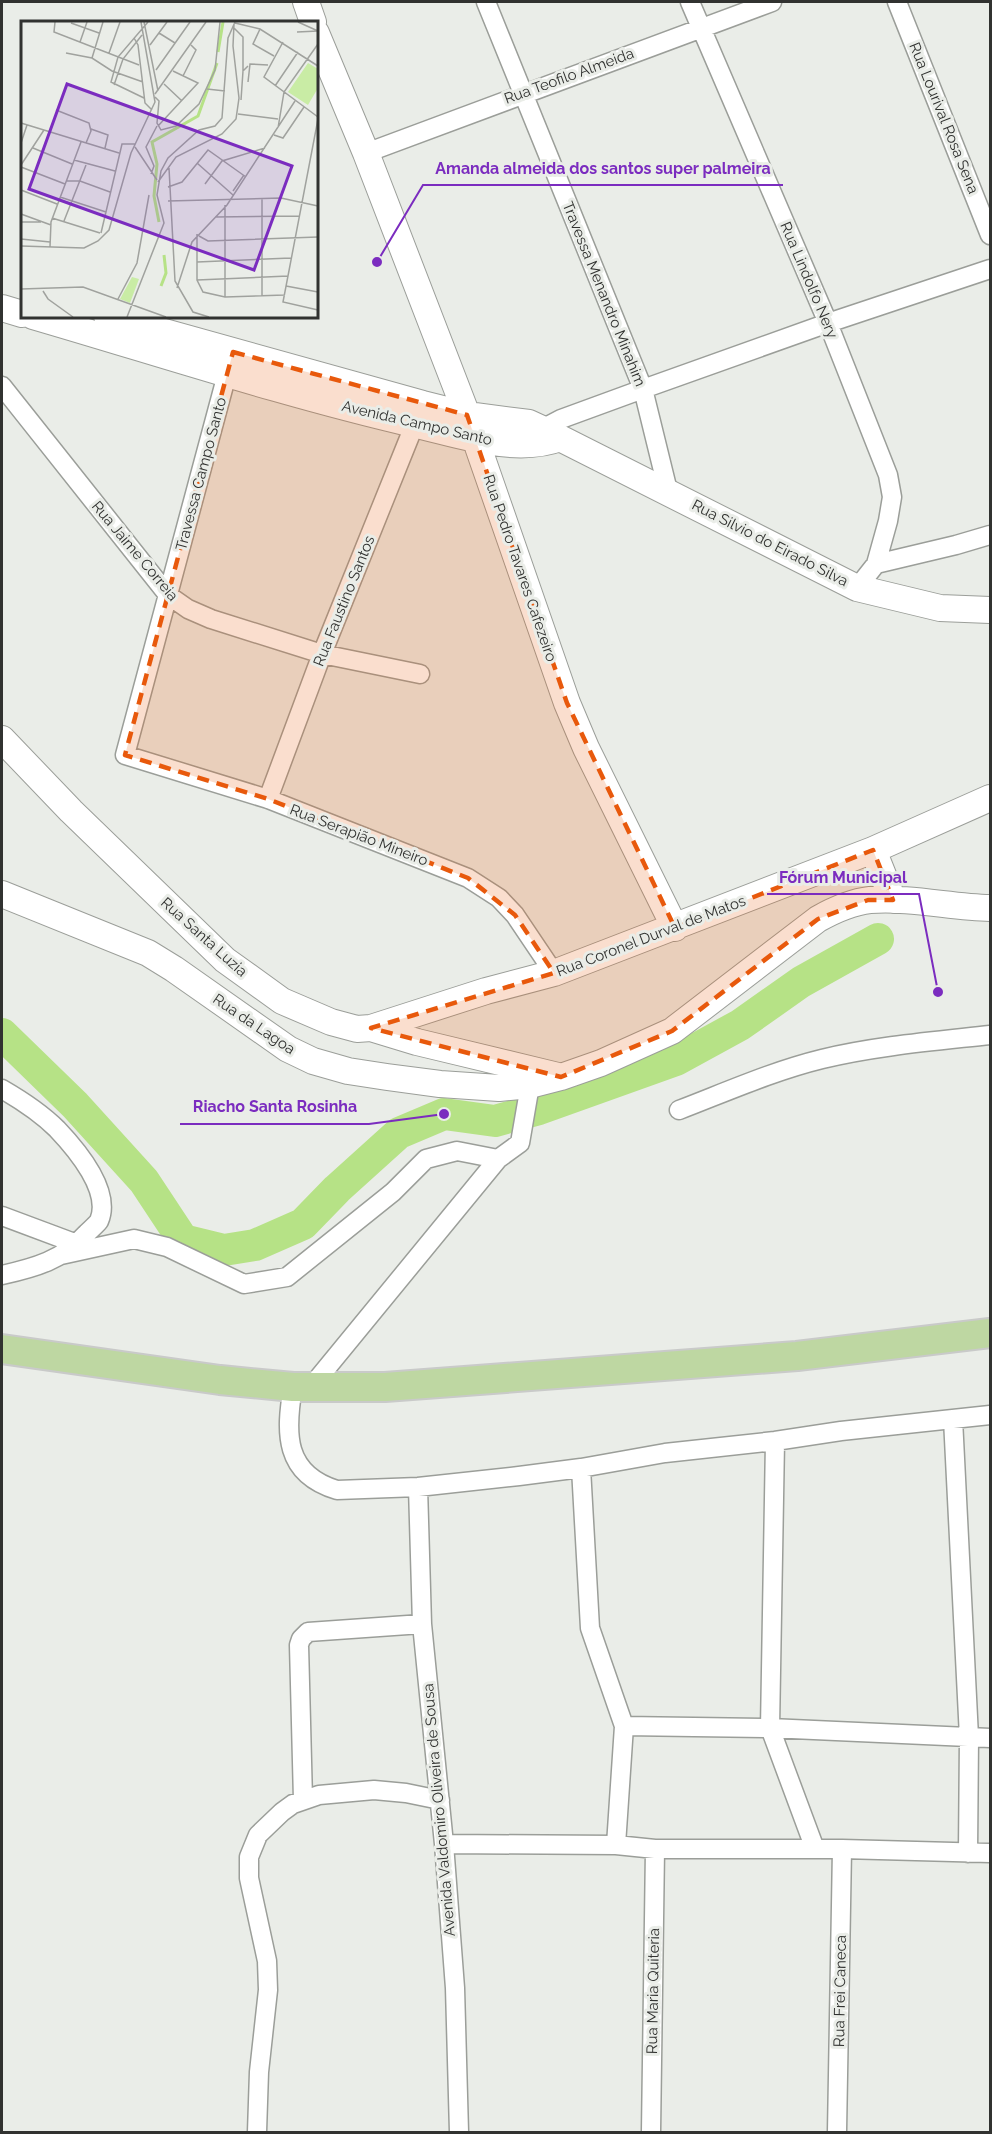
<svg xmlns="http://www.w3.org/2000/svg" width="992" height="2134" viewBox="0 0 992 2134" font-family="Raleway,sans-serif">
<rect width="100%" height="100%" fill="#eaede8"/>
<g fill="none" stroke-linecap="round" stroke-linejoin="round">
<path stroke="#b6e286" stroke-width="32" d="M2 1034 75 1105 144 1181 183 1240 224 1250 255 1245 303 1224 337 1189 399 1133 444 1114 495 1121 539 1109 676 1060 740 1025 801 982 878 939"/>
<defs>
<path id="street" d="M486 2 643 389 668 491
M690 2 828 323 888 475 892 497 888 521 876 564
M897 2 990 235
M366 153 772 2
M230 363 125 755 268 799 468 878 499 898 515 915 554 973
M2 386 168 595 188 609 211 619 322 654 420 674
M537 433 542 429 561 419 643 389 828 323 990 269
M857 588 876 564 956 545 990 535
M268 799 322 654 418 416
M2 1089C21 1100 42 1114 57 1129 76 1149 112 1191 99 1221 96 1225 90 1230 86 1234 63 1260 34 1268 2 1275
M679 1110C726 1092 773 1071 822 1059 875 1046 936 1041 990 1035
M2 1216 77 1244
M61 1255 134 1239 167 1247 244 1284 287 1277 393 1192 426 1159 457 1151 498 1159
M293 1387C285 1433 284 1474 337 1490L418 1487 519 1476 581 1468 665 1453 775 1441 841 1431 990 1415
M311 1387 498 1159 520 1143 530 1085
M953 1419 969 1737 968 1853
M775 1441 770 1728 815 1849
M581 1468 590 1628 624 1726 616 1845
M418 1487 422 1624 444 1844 455 1988 459 2132
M624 1726 770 1728 990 1738
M303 1800 299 1645 301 1639 308 1632 422 1624
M444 1844 616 1845 655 1849H842L990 1853
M257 2132 259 2072 268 1990 267 1961 249 1878V1857L258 1835 282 1812 293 1804 319 1795 374 1790 406 1793 440 1800
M651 2132 655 1849
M837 2132 842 1849"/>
<path id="secondary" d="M306 2 313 22
M316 33 366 153 467 415 567 703 586 748 675 928
M2 308 22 314
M33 316C160 353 284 394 413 424 458 434 515 455 560 438
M107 316 423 404 467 415 529 423 542 429 857 588 940 608 990 610
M2 739 71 811 225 960 282 1001 331 1022 357 1029 371 1028 417 1042 558 1076
M873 850 893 900
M2 894 148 953 174 969 288 1049 313 1061 348 1071 387 1077 440 1084 499 1088 530 1085 561 1077 601 1063 672 1031 818 919C834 910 852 902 870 900 910 897 951 907 990 908
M371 1028 486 991 554 973 873 850 990 798"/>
<path id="primary" d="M2 1349 220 1380 293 1387H385L797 1356 990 1333"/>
</defs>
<use href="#street" stroke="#9b9e99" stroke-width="21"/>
<use href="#secondary" stroke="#9b9e99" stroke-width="28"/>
<use href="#primary" stroke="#c9cac9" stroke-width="32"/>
<use href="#street" stroke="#fff" stroke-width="18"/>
<use href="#secondary" stroke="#fff" stroke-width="26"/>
<use href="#primary" stroke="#bed7a2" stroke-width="28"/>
</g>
<path fill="#e8590c" fill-opacity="0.2" stroke="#e8590c" stroke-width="4.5" stroke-dasharray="12 8" stroke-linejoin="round" d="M233 352 467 415 567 703 675 928 873 850 893 900H868L818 919 672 1031 561 1077 371 1028 554 973 515 915 468 878 268 799 125 755Z"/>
<g text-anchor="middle" stroke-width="6" stroke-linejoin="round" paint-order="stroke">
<g font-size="15" fill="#313230" stroke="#eaede8">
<text transform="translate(569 76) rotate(-20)" y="5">Rua Teofilo Almeida</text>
<text transform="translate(944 118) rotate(68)" y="5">Rua Lourival Rosa Sena</text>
<text transform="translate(809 280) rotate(67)" y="5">Rua Lindolfo Nery</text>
<text transform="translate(604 294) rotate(68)" y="5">Travessa Menandro Minahim</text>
<text transform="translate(417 423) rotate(13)" y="5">Avenida Campo Santo</text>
<text transform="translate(201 474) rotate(-75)" y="5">Travessa Campo Santo</text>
<text transform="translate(770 543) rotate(27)" y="5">Rua Silvio do Eirado Silva</text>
<text transform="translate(135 551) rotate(50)" y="5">Rua Jaime Correia</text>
<text transform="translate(520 568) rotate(71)" y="5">Rua Pedro Tavares Cafezeiro</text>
<text transform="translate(344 601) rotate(-68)" y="5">Rua Faustino Santos</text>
<text transform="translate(359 835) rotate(21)" y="5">Rua Serapião Mineiro</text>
<text transform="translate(651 936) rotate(-21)" y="5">Rua Coronel Durval de Matos</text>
<text transform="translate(204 937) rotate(42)" y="5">Rua Santa Luzia</text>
<text transform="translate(254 1024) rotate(34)" y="5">Rua da Lagoa</text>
<text transform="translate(439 1810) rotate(-95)" y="5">Avenida Valdomiro Oliveira de Sousa</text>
<text transform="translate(653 1991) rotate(-89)" y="5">Rua Maria Quiteria</text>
<text transform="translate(840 1991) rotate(-89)" y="5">Rua Frei Caneca</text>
</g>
</g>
<g transform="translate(21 21)">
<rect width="297" height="297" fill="#eaede8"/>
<path d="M287 42 297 48V67L287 84 267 71ZM111 256 118 258 109 282 99 278Z" fill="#c9eca5"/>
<path fill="none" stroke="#b6e286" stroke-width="3" d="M197 31 202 1M138 201 133 175 136 143 131 121 177 95 196 42M140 265 145 252 143 234"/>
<path fill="none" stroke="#a0a29e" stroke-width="1.5" d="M34 1 33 11 118 44M123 1 137 70M277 1 297 10M50 2 78 12M214 2 239 8 297 45M213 7 222 16V50L227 45M239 8 232 23 253 35M276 11 297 10M138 12 154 22M113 17 117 24 124 82 131 89M59 21 66 1M262 21 243 56 297 96M129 24 146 1M45 32 71 37 91 50 122 61M88 32 99 1M71 37 82 1M135 49 169 1M162 55 175 29 170 24M227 61 229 43 247 44M143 63 161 80M93 64 102 38 121 14M254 65 277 31M186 68 204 70M134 73 185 1M134 76 138 80 136 102 140 109 155 105 178 83 194 49 199 1M123 77 90 61 97 36 127 1M220 79 222 50M35 89 68 102 70 110 65 122M217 93 257 98M297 98 262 281 297 289M0 102 98 132M137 105 177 62 152 50M257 107 263 71 297 23M70 108 87 114 84 127M253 114 262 117 283 86M0 122 6 104M114 126 136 159M12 127 51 143M53 139 94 150M176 142 212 174M0 144 23 109M0 146 44 163M148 147 154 260 172 291 188 296M130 153 133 145 125 126 136 105M45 160H59L89 171M137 161 155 136 201 113 215 98 218 77 212 25 213 3M184 163 201 140 244 127M147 166 161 161 187 129 225 156M0 169 36 183M212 170 223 154M39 176 85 191M241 177V275M147 180 260 177 297 185M0 193 30 204M194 196 279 195M31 197 79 212M43 200 65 144M0 201H20M80 212 101 123H114M176 213V259L182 271 204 276 264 274M178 215 187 220 297 216M0 218 29 221M0 225 63 227 77 220 88 209 110 132 134 81 120 1M29 226 30 201 60 121M176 241 270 237M176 259 267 255M265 265 297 271M156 267 171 221 206 184 274 80M0 268 62 266 145 296M22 270 27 278 52 296M204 276V184M97 278 116 242 128 174M106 296 143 202 136 174 140 150 147 137 178 109 194 105 201 97 207 17 214 1"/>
<path fill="#7b2cbf" fill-opacity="0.15" stroke="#7b2cbf" stroke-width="3" d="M46 63 271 145 233 249 8 168Z"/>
<rect width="297" height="297" fill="none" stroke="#313230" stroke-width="3"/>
</g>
<path fill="none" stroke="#7b2cbf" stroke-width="2" d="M377 262L423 185H783M938 992L919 894H767M444 1114L369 1124H180"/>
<g fill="#7b2cbf" stroke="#eaede8" stroke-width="2">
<circle cx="377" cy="262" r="6"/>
<circle cx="938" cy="992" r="6"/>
<circle cx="444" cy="1114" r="6"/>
</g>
<g font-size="16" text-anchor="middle" font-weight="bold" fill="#7b2cbf" stroke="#eaede8" stroke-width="6" stroke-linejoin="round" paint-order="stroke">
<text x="603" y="174">Amanda almeida dos santos super palmeira</text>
<text x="843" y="883">Fórum Municipal</text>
<text x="275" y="1112">Riacho Santa Rosinha</text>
</g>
<rect width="992" height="2134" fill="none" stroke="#313230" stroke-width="6"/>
</svg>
